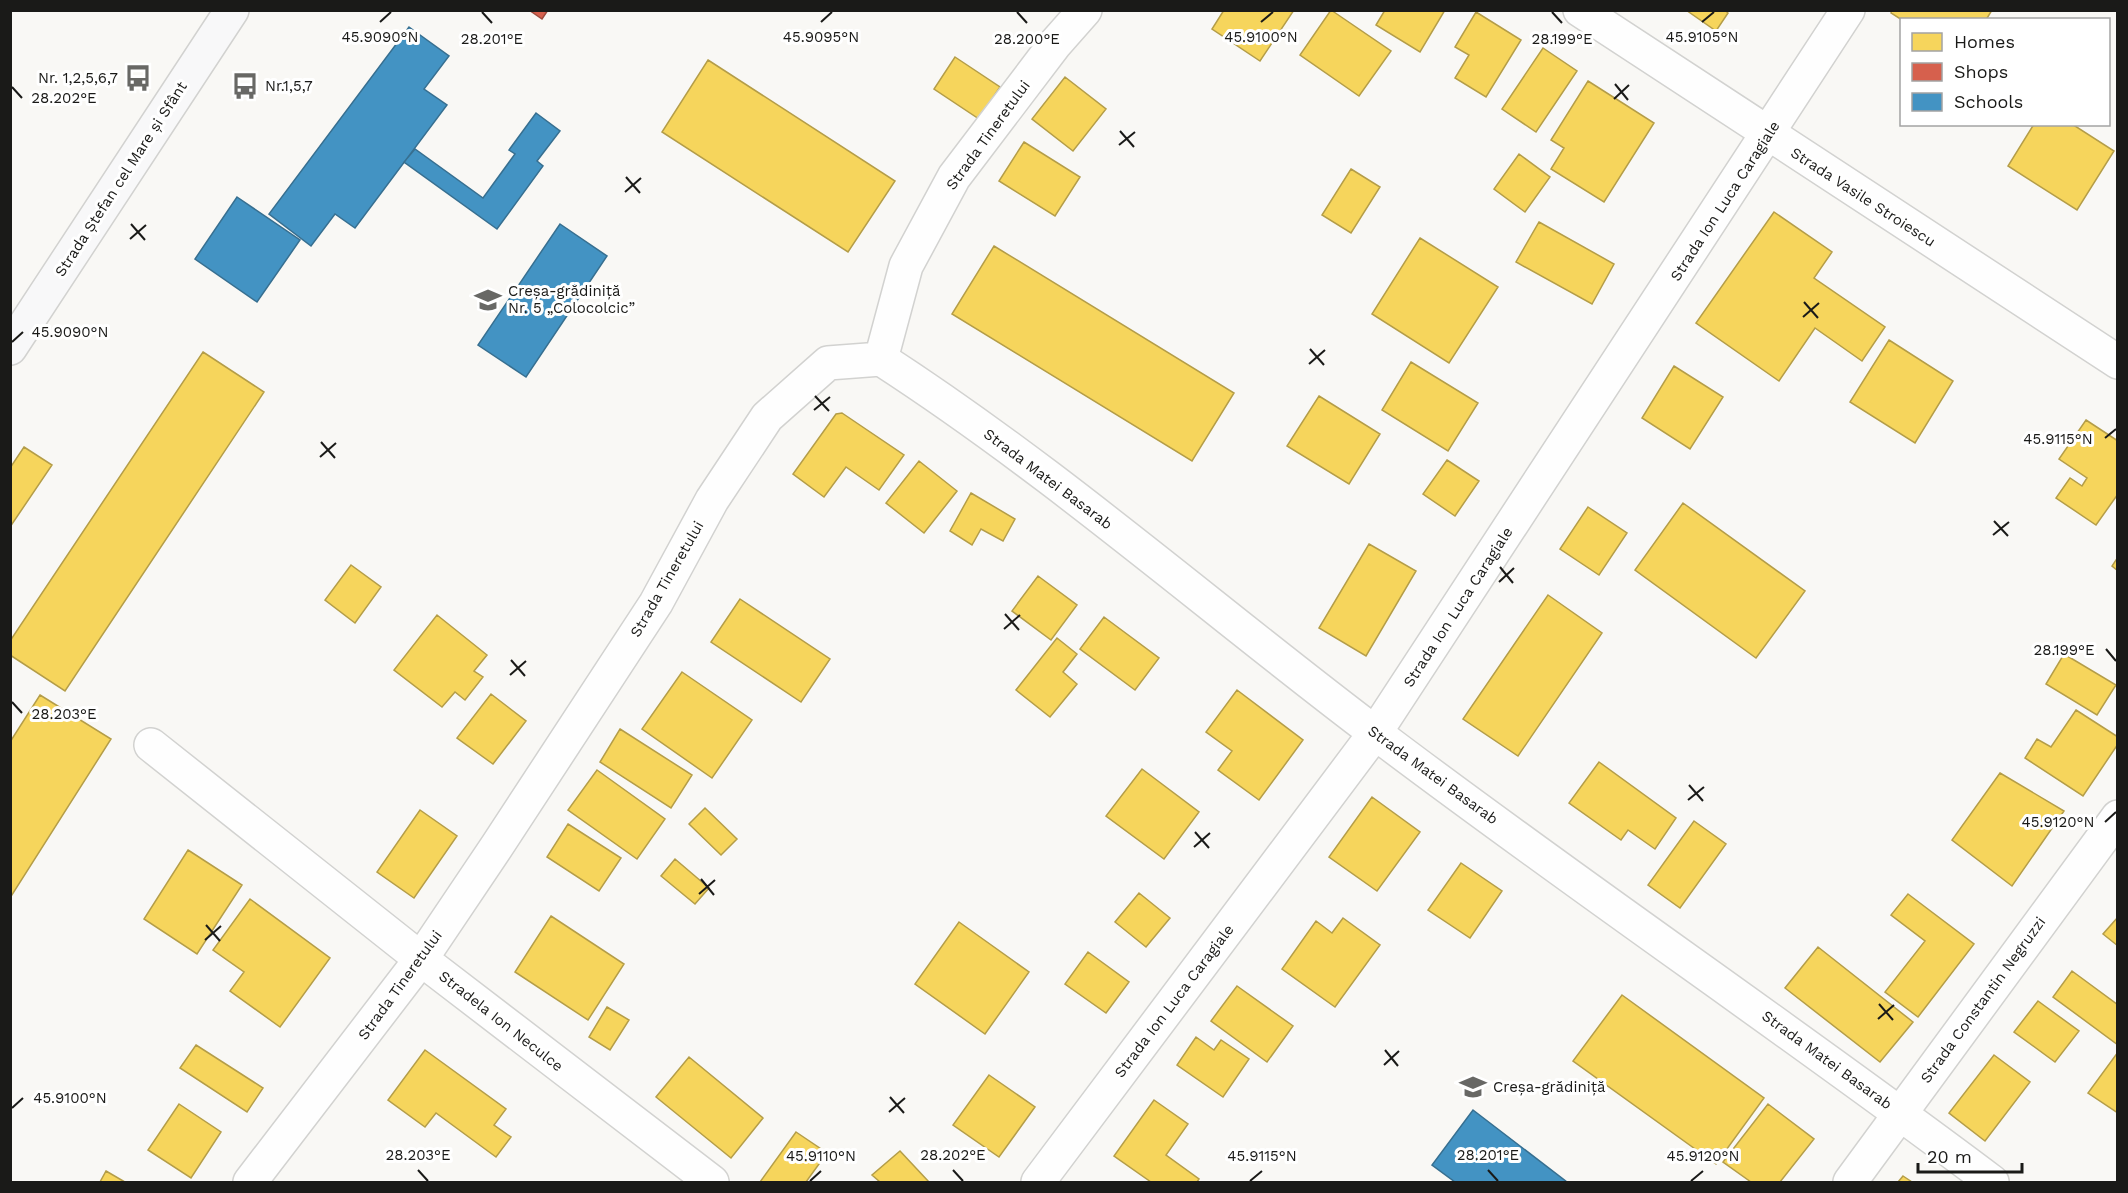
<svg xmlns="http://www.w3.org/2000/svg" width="2128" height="1193" viewBox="0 0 2128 1193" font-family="'Work Sans',sans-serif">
<rect width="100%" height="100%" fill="#f9f8f5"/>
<path fill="#f6d55c" stroke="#b49d48" stroke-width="1.5" d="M1224 10H1294L1260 61 1212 29Z
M1331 10 1391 51 1359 96 1300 55Z
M1385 10H1445L1420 52 1376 25Z
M1686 10H1725L1728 13 1716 31Z
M1892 10H1992L1986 20H1902L1891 13Z
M1476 12 1521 40 1486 97 1455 78 1469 55 1455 47Z
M1543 48 1577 71 1536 132 1502 109Z
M955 57 1000 87 979 119 934 89Z
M708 60 895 181 848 252 662 132Z
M1065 77 1106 109 1073 151 1032 119Z
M1588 81 1654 123 1604 202 1551 169 1564 148 1551 140Z
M2034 124H2072L2114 151 2077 210 2008 166Z
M1024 142 1080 177 1055 216 999 181Z
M1519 154 1550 177 1525 212 1494 189Z
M1351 169 1380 187 1351 233 1322 215Z
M1774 212 1832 252 1814 278 1885 327 1862 361 1815 328 1779 381 1696 323Z
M1539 222 1614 264 1592 304 1516 262Z
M1420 238 1498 287 1449 363 1372 314Z
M994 246 1234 393 1192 461 952 314Z
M1889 340 1953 381 1915 443 1850 402Z
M203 352 264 392 65 691 10 655V641Z
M1411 362 1478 403 1448 451 1382 410Z
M1674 366 1723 397 1690 449 1642 418Z
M1319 396 1380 434 1349 484 1287 446Z
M842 413 904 455 879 490 846 467 824 497 793 474 836 414Z
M2086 420 2118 441V494L2096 525 2056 498 2070 478 2082 486 2087 478 2059 459Z
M24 447 52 465 10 527V468Z
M1447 460 1479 481 1455 516 1423 494Z
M919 461 957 491 924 533 886 503Z
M971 493 1015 519 1003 541 981 529 972 545 950 531Z
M1683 503 1805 591 1756 658 1635 570Z
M1588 507 1627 533 1599 575 1560 549Z
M1369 544 1416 571 1366 656 1319 628Z
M2118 557V571L2112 566Z
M351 565 381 587 355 623 325 600Z
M1038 576 1077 605 1051 640 1012 611Z
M1548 595 1602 633 1518 756 1463 719Z
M740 599 830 659 801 702 711 642Z
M437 615 487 655 474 671 483 677 465 700 455 692 442 707 394 670Z
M1104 617 1159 658 1135 690 1080 649Z
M1057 638 1077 654 1063 672 1077 684 1050 717 1016 690Z
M2064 654 2116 685 2097 715 2046 684Z
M682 672 752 720 712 778 642 729Z
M1237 690 1303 740 1259 800 1218 770 1232 751 1206 732Z
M491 694 526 721 493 764 457 738Z
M40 695 111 739 10 898V742Z
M2076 710 2118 737V744L2083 796 2025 758 2037 739 2051 747Z
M620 729 692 775 671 808 600 762Z
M1599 762 1676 818 1655 849 1628 830 1621 840 1569 803Z
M1142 769 1199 812 1164 859 1106 816Z
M597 770 665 819 637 859 568 810Z
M2000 773 2064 811 2012 886 1952 840Z
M1372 797 1420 832 1377 891 1329 857Z
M705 808 737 839 721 855 689 824Z
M420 810 457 836 414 898 377 872Z
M1694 821 1726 844 1680 908 1648 885Z
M568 824 621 858 599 891 547 857Z
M188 850 242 885 197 954 144 919Z
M675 859 709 888 695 904 661 876Z
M1461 863 1502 891 1470 938 1428 910Z
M1139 893 1170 918 1146 947 1115 922Z
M1908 894 1974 944 1918 1017 1885 992 1925 941 1891 915Z
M250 899 330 958 280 1027 230 991 244 972 213 950Z
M551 916 624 964 588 1020 515 972Z
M2118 917V946L2103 934Z
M1343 918 1380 945 1335 1007 1282 969 1316 921 1332 933Z
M959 922 1029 972 985 1034 915 984Z
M1818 947 1913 1022 1880 1062 1785 988Z
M1088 952 1129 982 1106 1013 1065 984Z
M2072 971 2118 1005V1045L2053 997Z
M1237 986 1293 1026 1267 1062 1211 1021Z
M1622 995 1764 1098 1716 1164 1573 1061Z
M2038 1001 2079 1031 2055 1062 2014 1032Z
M607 1007 629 1020 610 1050 589 1037Z
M1196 1037 1214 1050 1221 1040 1249 1059 1223 1097 1177 1065Z
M196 1045 263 1088 247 1112 180 1068Z
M425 1050 506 1109 494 1125 511 1137 496 1157 436 1113 425 1127 388 1100Z
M2118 1052V1113L2088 1093Z
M1994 1055 2030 1082 1985 1141 1949 1113Z
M689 1057 763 1118 731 1158 656 1097Z
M989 1075 1035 1107 999 1157 953 1125Z
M1154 1100 1188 1124 1166 1155 1199 1179 1197 1182H1151L1114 1156Z
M179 1104 221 1132 191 1178 148 1150Z
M1768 1104 1814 1139 1780 1182H1751L1723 1162Z
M796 1132 827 1153 806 1182H760Z
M900 1151 929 1182H880L872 1175Z
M106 1171 125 1182H100Z
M1903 1176 1912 1182H1898Z"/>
<path fill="#d6604d" stroke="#9e4b3d" stroke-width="1.5" d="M529 10H548L542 19Z"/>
<path fill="#4393c3" stroke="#376f90" stroke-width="1.5" d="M409 27 449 56 424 89 447 105 355 228 335 214 311 246 269 214Z
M536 113 560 131 537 161 543 166 497 229 404 162 415 149 483 198 515 154 509 150Z
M237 197 300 240 257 302 195 259Z
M560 224 607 256 526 377 478 345Z
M1473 1110 1567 1182H1455L1432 1165Z"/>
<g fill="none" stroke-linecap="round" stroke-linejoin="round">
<defs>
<path id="street" d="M1580 10 2118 362
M881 359C1054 471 1210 608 1374 732 1577 886 1789 1029 1992 1182
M151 745 421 959 712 1182
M250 1182 421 959 497 846 656 603 712 500 767 417 828 363 881 359 906 266 954 177 1055 44 1085 10
M1038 1182 1375 733 1848 10
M1850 1182 2118 817"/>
<path id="secondary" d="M10 348 232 10"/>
</defs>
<use href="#street" stroke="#d2d2d0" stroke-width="36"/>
<use href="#secondary" stroke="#d2d2d0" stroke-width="36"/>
<use href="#street" stroke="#fefefe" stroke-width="33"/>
<use href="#secondary" stroke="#f8f8f9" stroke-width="33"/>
</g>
<path fill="none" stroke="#1a1a18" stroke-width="2" d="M482 12 492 23M1017 12 1027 23M1552 12 1562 23M380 22 391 12M821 22 832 12M1261 22 1273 12M1702 22 1714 12M1615 84 1628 100M12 87 22 98M1614 99 1629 85M1120 131 1134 147M1119 145 1135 132M626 177 640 193M625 192 641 178M131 224 145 240M130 239 146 225M1804 302 1818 318M1803 317 1819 303M12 342 23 332M1310 349 1324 365M1309 364 1325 350M815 396 829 411M814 410 830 397M2105 438 2116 429M321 442 335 458M320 457 336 443M1994 521 2008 536M1993 535 2009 522M1500 567 1513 583M1499 582 1514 568M1005 614 1019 630M1004 629 1020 615M2106 649 2116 661M511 660 525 676M510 675 526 661M12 702 22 713M1689 785 1703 801M1688 800 1704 787M2105 822 2116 812M1195 832 1209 848M1194 847 1210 833M701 879 714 895M699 894 715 880M206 925 220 941M205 940 221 926M1879 1004 1893 1020M1878 1019 1894 1005M1385 1050 1398 1066M1384 1065 1399 1051M890 1097 904 1113M12 1108 23 1098M889 1112 905 1098M418 1170 428 1181M953 1170 963 1181M1488 1170 1498 1181M810 1181 821 1171M1250 1181 1262 1171M1691 1181 1703 1171"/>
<defs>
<symbol id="bus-bare" viewBox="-9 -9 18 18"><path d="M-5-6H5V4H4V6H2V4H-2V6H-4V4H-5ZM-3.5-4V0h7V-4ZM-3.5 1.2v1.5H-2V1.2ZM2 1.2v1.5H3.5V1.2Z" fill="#686865" stroke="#fff" stroke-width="2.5" paint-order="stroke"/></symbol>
<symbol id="school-bare" viewBox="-9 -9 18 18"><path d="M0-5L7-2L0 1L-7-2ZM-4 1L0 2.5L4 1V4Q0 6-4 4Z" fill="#686865" stroke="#fff" stroke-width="2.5" paint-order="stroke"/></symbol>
</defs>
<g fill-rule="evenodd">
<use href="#bus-bare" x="119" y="59" width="38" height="38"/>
<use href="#bus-bare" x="226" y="67" width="38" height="38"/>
<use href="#school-bare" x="469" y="281" width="38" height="38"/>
<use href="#school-bare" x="1454" y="1068" width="38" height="38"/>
</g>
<g text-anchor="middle" stroke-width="6" stroke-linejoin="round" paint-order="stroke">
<g font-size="15" fill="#1a1a18" stroke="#fff" text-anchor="start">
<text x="118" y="83" text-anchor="end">Nr. 1,2,5,6,7</text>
<text x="265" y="91">Nr.1,5,7</text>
<text x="508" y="296">Creșa-grădiniță<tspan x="508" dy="17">Nr. 5 „Colocolcic”</tspan></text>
<text x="1493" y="1092">Creșa-grădiniță</text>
</g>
<g font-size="15" fill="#1a1a18" stroke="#fff">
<text transform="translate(988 135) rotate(-54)" y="5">Strada Tineretului</text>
<text transform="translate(121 179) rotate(-57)" y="5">Strada Ștefan cel Mare și Sfânt</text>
<text transform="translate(1863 197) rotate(33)" y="5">Strada Vasile Stroiescu</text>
<text transform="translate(1725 201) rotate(-57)" y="5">Strada Ion Luca Caragiale</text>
<text transform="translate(1048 479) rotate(37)" y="5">Strada Matei Basarab</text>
<text transform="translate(667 579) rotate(-60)" y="5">Strada Tineretului</text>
<text transform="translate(1458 607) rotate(-57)" y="5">Strada Ion Luca Caragiale</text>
<text transform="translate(1433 775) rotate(36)" y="5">Strada Matei Basarab</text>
<text transform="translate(400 985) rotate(-54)" y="5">Strada Tineretului</text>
<text transform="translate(1983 1000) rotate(-54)" y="5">Strada Constantin Negruzzi</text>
<text transform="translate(1174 1001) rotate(-53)" y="5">Strada Ion Luca Caragiale</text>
<text transform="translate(501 1021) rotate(38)" y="5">Stradela Ion Neculce</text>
<text transform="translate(1827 1060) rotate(36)" y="5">Strada Matei Basarab</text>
</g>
</g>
<g font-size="15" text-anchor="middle" fill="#1a1a18" stroke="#fff" stroke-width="6" stroke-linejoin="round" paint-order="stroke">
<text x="380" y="42">45.9090°N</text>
<text x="821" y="42">45.9095°N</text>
<text x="1261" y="42">45.9100°N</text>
<text x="1702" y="42">45.9105°N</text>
<text x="492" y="44">28.201°E</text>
<text x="1027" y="44">28.200°E</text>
<text x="1562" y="44">28.199°E</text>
<text x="64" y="103">28.202°E</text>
<text x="70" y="337">45.9090°N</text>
<text x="2058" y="444">45.9115°N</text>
<text x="2064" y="655">28.199°E</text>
<text x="64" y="719">28.203°E</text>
<text x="2058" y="827">45.9120°N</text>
<text x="70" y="1103">45.9100°N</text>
<text x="418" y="1160">28.203°E</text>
<text x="953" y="1160">28.202°E</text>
<text x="1488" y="1160">28.201°E</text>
<text x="821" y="1161">45.9110°N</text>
<text x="1262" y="1161">45.9115°N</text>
<text x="1703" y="1161">45.9120°N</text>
</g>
<rect width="2128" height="1193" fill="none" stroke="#1a1a18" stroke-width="24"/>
<rect x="1900" y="18" width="210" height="108" fill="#ffffff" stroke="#a3a3a3" stroke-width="1.5"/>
<rect x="1912" y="33" width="30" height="18" fill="#f6d55c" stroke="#a3a3a3" stroke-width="1.5"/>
<text x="1954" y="48" font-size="18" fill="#1a1a18">Homes</text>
<rect x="1912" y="63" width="30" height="18" fill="#d6604d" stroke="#a3a3a3" stroke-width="1.5"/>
<text x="1954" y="78" font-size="18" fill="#1a1a18">Shops</text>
<rect x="1912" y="93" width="30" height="18" fill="#4393c3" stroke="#a3a3a3" stroke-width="1.5"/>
<text x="1954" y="108" font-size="18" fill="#1a1a18">Schools</text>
<path d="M1918 1163v9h104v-9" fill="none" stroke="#1a1a18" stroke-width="3"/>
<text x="1927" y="1163" font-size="18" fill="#1a1a18" stroke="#ffffff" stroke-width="4.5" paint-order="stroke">20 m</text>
</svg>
